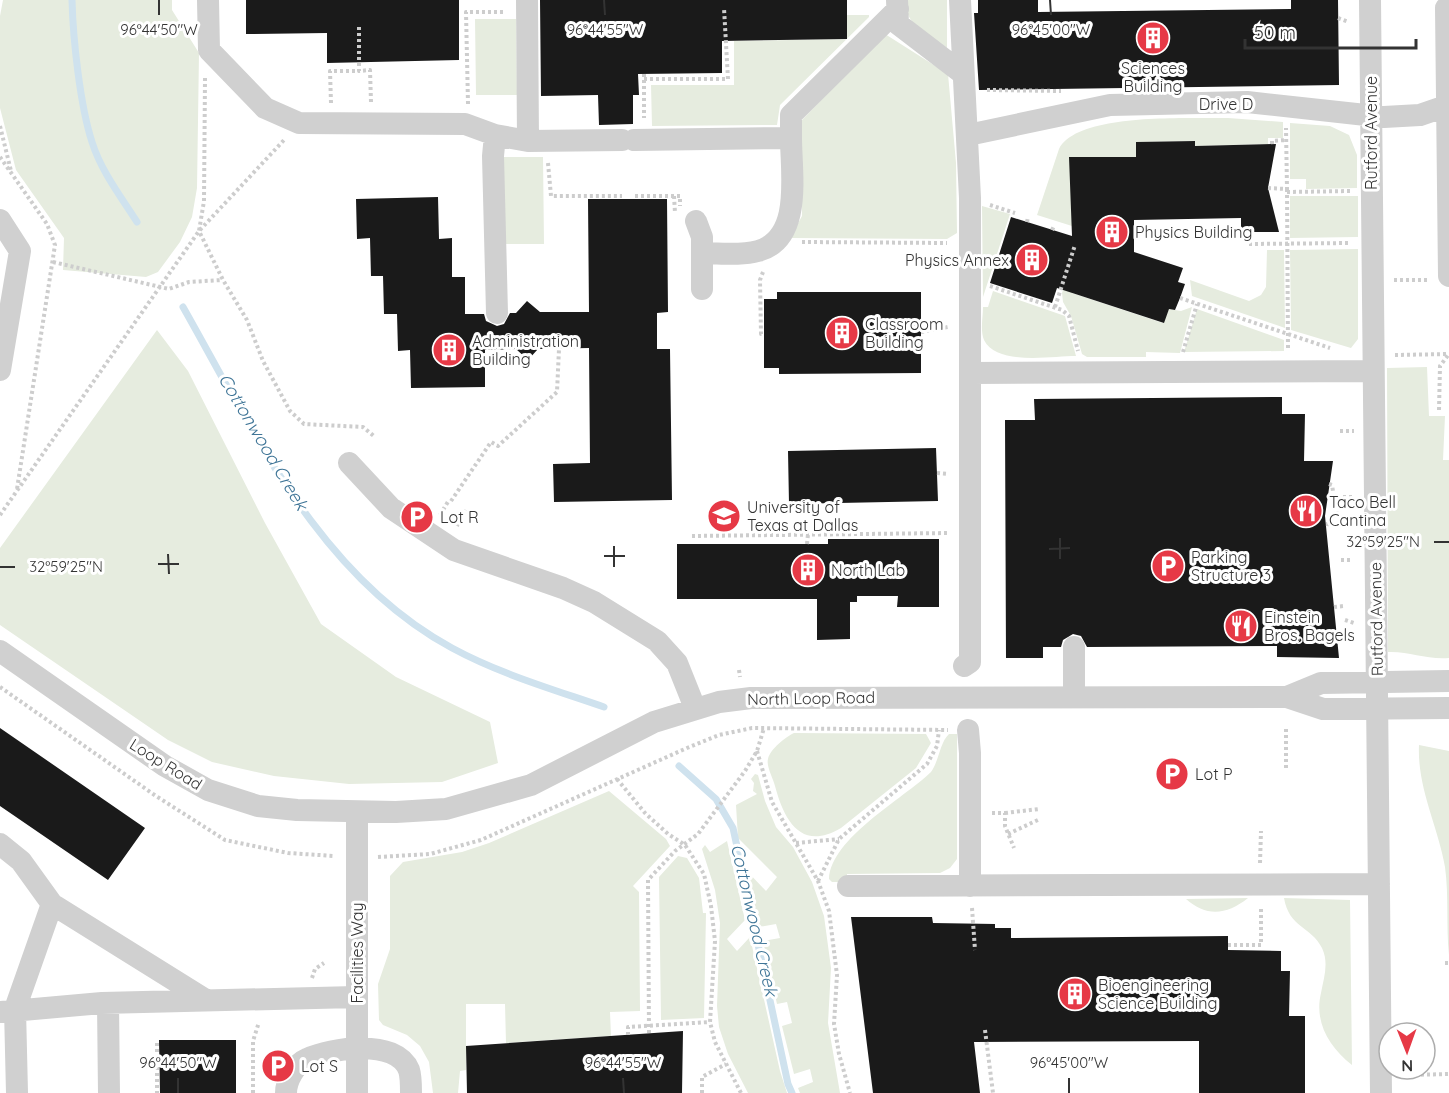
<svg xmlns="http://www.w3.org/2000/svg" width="1449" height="1093" viewBox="0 0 1449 1093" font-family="Quicksand,sans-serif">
<rect width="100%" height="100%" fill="#fff"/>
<path fill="#e6ecdf" d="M3 0H172V10L199 53 197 188 192 217 180 242 158 272 146 277 63 270 64 238 16 170 0 108V16Z
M905 0H947V48C928 34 905 26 905 0Z
M847 15H869V17L780 105 777 125 652 126 651 85H734V41L847 39Z
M475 19H516L517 95H476Z
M885 34 948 74 956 163 957 233 947 239 790 238 802 216V120Z
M1228 118 1283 122V138H1268V144L1195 146V141L1137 142 1136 157H1070L1072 226 1037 215 1059 149C1078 112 1189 119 1228 118Z
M1290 123 1330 126 1349 135 1357 155V188L1306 189V179H1290Z
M503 157H543L544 244H504Z
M1290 196H1358V237L1290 238Z
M982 206 1010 214 983 297Z
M1078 247 1072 293 1163 323 1169 309 1181 311 1192 307 1180 353 1146 352V357H1087L1082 354 1071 316 1063 302 1062 293Z
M1358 249V339L1351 348 1291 330 1290 250Z
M1267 250H1284L1285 328 1192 296 1190 280 1249 301 1261 295 1266 287Z
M993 291 1065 316 1076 356C1051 356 997 366 984 340 980 330 983 317 983 307H988Z
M1197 309 1284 340V351L1184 352Z
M157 330 188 371 265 523 321 624 396 677 490 722 498 763 442 782 349 784 274 776 212 762 168 740 0 625V548Z
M1427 367 1429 416H1445L1443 460H1449V658C1427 660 1409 651 1388 652L1387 368Z
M794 733 926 734 931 743 916 768 841 828C801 852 784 820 775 786 773 778 766 766 768 759 770 749 786 737 794 733Z
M949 734H957V859L950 868 940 873 847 874V882H832L829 879C831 838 903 799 931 772 939 761 940 742 949 734Z
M1419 745 1449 751V955C1446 927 1449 896 1445 867 1438 826 1417 788 1419 745Z
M755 774 758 775 765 801 776 827 793 847 812 882 824 916 831 968 828 1023 840 1093H800L798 1088 813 1082 810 1069 794 1074 782 1026 792 1023 787 1002 777 1004 763 941 780 938 776 924 759 927 746 870 766 891 777 877 738 838 736 805 757 794 753 791 754 783 751 779Z
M609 791 666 839 670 846 633 886 639 892 640 1011 610 1012 611 1036 506 1043 505 1004H466V1070L460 1071 458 1093H433L429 1062 420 1046 407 1035 383 1025 379 1020 378 984 390 949V876L403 862 462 852 489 843Z
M727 841 745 920 727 939 737 951 750 937 780 1071 787 1093H748L728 1054 719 1027 717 1006 720 923 715 890 702 849 705 845 710 852Z
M678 856 687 858 699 878 703 913H706L704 1018 661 1020 659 877Z
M1248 898C1227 915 1206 917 1186 899Z
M1284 898 1350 900 1352 1065C1329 1047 1314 1022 1321 993 1324 977 1329 963 1322 948 1311 926 1289 928 1284 898Z"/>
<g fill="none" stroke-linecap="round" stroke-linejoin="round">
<path stroke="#cfe2ee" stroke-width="7" d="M72 0C73 39 80 105 92 142 101 171 121 197 137 222
M183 307C254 432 319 576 452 648 500 674 552 689 604 707
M679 766 716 799 733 828 788 1084 792 1093"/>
</g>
<path fill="#1a1a1a" d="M246 0H459V60L327 63V33L246 34Z
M540 0H847V39L722 41V73L638 74 639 95H633V124L599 125 598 95 541 96Z
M978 0H1038V12L1291 9V0H1338L1339 85 979 90 974 13H978Z
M1195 141V146L1276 144 1268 188 1279 232H1241V218L1134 220V252L1183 268 1178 282 1185 284 1180 298 1175 310 1169 309 1164 323 1057 288 1052 303 990 283 1011 217 1072 236 1069 157H1136V142Z
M438 197 439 239 452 238V277H465V314H484L486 321 497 326 504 324 510 313H516L527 301 540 312H589L588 199H667L668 312 657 313V349H670L672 500 554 502 553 464 590 463 589 348 538 349 528 360 516 349 485 350V387L411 388 410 350 398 351 397 314H384L383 276H371L370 238 357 239 356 199Z
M777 292H921V373L779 374V368H764V299H777Z
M1282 397V414H1305L1304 461H1333L1325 516 1339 658 1277 657V646L1087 647 1081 636 1073 634 1063 640 1061 647H1043V658H1006L1005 420H1035L1034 399Z
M936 448 938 501 789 504 788 451Z
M828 539H939V607H897L898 596H857V602H850V639L817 640V599H677V544H828Z
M0 728 145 828 108 880 0 806Z
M851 917H932L933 923 995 924V928H1011V938L1228 936V950L1281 951V971H1290L1289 1016H1305V1093H1199V1041L974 1042 980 1093H873Z
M683 1031 682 1093H467L466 1046Z
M159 1040H236V1093H160Z"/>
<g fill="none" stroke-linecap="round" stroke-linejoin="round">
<path stroke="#cdcdcd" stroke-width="4" stroke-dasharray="3 3" stroke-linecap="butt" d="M1338 18 1349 22
M359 27V71L370 70 371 102
M644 74V118
M205 78 204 201 199 231 223 280 247 320 263 361 290 411 304 424 363 427 375 437
M644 79H728L724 8
M987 90 1061 91
M331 103 330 71H359
M468 104 466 12H505
M0 126 11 171
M1272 144V141L1286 140
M0 157 47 224 55 245 17 489
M548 163 551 196H622
M1268 188 1287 189 1286 128
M1287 189 1288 350
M1287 192 1352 191
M635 196H680V206
M674 196 675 213
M990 205 1015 213
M1027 222 1028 217
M1052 230 1054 226
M802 242 947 243
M1249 244 1350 243
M53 262 169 289 189 282 222 280
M763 272 760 280 761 334H764
M1394 280H1428
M990 286 1062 310 1069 316 1078 351
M1180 298 1330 348
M1055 307 1075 245
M921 332 948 327
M1183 352 1197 304
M1395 355 1449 354
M1439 410 1440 366 1449 354
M1340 431H1354
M937 473 948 474
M1329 484 1332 485 1337 516 1344 519
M1343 497H1355
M451 501 491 442 498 446 557 392 559 349
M0 515 199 231 285 139
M440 515 449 500
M1326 524 1341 525
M457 526 466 510
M692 536 949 533
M807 544 808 534
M1341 560H1353
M1334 607 1344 606
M1345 620 1354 623
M739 670 740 677
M0 687 156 796 225 840 288 853 334 856
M1286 729V769
M757 751 772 802 818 881 829 911 837 975 834 1024 839 1054 850 1093
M617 779 645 813 668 834 685 845 704 874 711 906 715 941 710 1022 715 1042 741 1093
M992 813H1005V826L1014 848
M1005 813 1039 809
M1008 834 1040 819
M796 843 839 839
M378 857 430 854 481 840 687 748 719 735 752 728 948 730
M1260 863 1261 831
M818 881 839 839 927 764 937 746 939 730
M972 908 975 950
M1228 945H1261V906
M1445 963H1449
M312 978 315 969 324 963
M985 1030 993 1093
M649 1033 648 880 675 851 698 834 745 771 757 751 764 728
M628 1035V1027L710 1022
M157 1043V1093
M1409 1075 1449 1074
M253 1093V1041L259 1022
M702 1093V1077L726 1064"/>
<path stroke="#d0d0d0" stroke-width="22" d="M208 0 209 50 265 108 299 123 465 124 495 135 528 141 622 140
M527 0 528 141
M897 0 898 24 962 73
M960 0 970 198V662L964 666
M1370 0 1381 1093
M1449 7 1446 8 1449 276
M495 135 493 156 497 313
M968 135 1110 105 1247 102 1384 117 1420 115 1449 105
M634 140 791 138V115L898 9
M0 220 20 251 0 370
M696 221 702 237V289
M702 253C720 253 740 256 758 251 803 239 791 173 791 138
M970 373 1373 371
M349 463 391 508 454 550 563 588 594 602 657 641 677 663 695 708
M0 651 165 766 208 790 258 806 297 810 396 812 446 809 531 785 654 722 719 702 751 698 1287 697 1323 709 1449 708
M1074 696V647
M1287 697 1321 683 1449 681
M968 730 970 753V886
M357 812V1093
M0 844 21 861 52 904 206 1000
M848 886 1379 884
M108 1003 109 1093
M0 1012 102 1003 356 997
M17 1093 15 1009 52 904
M286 1093C286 1081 295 1064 307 1059 331 1048 396 1038 409 1070 411 1076 411 1086 411 1093"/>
</g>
<path fill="none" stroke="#333" stroke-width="2" d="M159 0V15M604 0 605 15M1050 0 1051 15M1060 538V559M1434 542H1449M614 546V567M1049 549 1070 548M168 554 169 574M604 556H625M158 564H179M0 567H15M178 1078V1093M623 1078 624 1093M1069 1078V1093"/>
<defs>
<symbol id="building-disc" viewBox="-11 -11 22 22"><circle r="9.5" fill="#e63946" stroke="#fff"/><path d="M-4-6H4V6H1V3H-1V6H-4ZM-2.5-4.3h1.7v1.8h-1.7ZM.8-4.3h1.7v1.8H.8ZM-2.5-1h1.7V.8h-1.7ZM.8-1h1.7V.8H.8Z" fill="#fff"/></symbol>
<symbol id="restaurant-disc" viewBox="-11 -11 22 22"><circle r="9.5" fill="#e63946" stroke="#fff"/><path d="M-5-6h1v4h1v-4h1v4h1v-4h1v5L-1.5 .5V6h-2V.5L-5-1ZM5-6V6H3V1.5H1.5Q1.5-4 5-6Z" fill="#fff"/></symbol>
<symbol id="university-disc" viewBox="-11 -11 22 22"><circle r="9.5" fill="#e63946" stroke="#fff"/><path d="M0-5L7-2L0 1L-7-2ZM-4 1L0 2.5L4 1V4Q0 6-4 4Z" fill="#fff"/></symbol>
<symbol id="parking-disc" viewBox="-11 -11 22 22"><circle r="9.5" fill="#e63946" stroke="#fff"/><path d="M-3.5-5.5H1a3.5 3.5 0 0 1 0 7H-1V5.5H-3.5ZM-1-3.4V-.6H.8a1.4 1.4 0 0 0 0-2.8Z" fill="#fff"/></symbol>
</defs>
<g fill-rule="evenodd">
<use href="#building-disc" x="1134" y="19" width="38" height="38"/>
<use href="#building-disc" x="1093" y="213" width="38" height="38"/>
<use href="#building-disc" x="1013" y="241" width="38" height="38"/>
<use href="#building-disc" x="823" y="314" width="38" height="38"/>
<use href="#building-disc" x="430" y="331" width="38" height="38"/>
<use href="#restaurant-disc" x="1287" y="492" width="38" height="38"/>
<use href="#university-disc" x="705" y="497" width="38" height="38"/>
<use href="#parking-disc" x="398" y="498" width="38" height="38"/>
<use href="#parking-disc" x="1149" y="547" width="38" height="38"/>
<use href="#building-disc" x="789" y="551" width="38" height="38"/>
<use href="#restaurant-disc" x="1222" y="607" width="38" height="38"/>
<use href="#parking-disc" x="1153" y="755" width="38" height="38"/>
<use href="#building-disc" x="1056" y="975" width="38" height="38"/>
<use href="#parking-disc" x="259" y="1047" width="38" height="38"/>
</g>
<g text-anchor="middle" stroke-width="6" stroke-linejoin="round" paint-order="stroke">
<g font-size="16" fill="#333" stroke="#fff" text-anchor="start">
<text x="1153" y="74" text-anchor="middle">Sciences<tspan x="1153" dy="18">Building</tspan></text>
<text x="1135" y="238">Physics Building</text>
<text x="1009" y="266" text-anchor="end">Physics Annex</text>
<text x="865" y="330">Classroom<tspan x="865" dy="18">Building</tspan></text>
<text x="472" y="347">Administration<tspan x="472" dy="18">Building</tspan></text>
<text x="1329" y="508">Taco Bell<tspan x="1329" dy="18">Cantina</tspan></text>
<text x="747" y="513">University of<tspan x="747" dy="18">Texas at Dallas</tspan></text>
<text x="440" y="523">Lot R</text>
<text x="1191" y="563">Parking<tspan x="1191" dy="18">Structure 3</tspan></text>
<text x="831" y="576">North Lab</text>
<text x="1264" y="623">Einstein<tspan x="1264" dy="18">Bros. Bagels</tspan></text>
<text x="1195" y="780">Lot P</text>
<text x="1098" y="991">Bioengineering<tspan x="1098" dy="18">Science Building</tspan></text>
<text x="301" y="1072">Lot S</text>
</g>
<g font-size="16" fill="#333" stroke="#fff">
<text x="1226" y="110">Drive D</text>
<text transform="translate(1371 133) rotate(-90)" y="6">Rutford Avenue</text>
<text transform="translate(1376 619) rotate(-91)" y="6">Rutford Avenue</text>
<text transform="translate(811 698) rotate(-1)" y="6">North Loop Road</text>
<text transform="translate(166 764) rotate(32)" y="6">Loop Road</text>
<text transform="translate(357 953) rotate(-90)" y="6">Facilities Way</text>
</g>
<g font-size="18" font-style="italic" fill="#3f7597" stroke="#fff">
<text transform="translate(263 442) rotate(59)" y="6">Cottonwood Creek</text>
<text transform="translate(754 920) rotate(77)" y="6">Cottonwood Creek</text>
</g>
</g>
<g font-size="15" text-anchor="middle" fill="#333" stroke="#fff" stroke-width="6" stroke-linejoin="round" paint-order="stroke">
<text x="159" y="35">96°44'50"W</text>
<text x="605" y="35">96°44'55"W</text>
<text x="1051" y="35">96°45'00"W</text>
<text x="1383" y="547">32°59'25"N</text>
<text x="66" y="572">32°59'25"N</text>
<text x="178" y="1068">96°44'50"W</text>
<text x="623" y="1068">96°44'55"W</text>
<text x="1069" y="1068">96°45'00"W</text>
</g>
<g transform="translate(1407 1051) rotate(179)"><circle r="28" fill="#ffffff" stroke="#adadad" stroke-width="1.5"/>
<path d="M0-4.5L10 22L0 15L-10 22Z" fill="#e63946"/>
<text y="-9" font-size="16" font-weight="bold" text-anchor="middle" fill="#333333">N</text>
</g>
<path d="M1245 39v9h171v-9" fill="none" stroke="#333333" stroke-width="3"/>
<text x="1254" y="39" font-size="18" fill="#333333" stroke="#ffffff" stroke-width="4.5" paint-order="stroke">50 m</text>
</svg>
